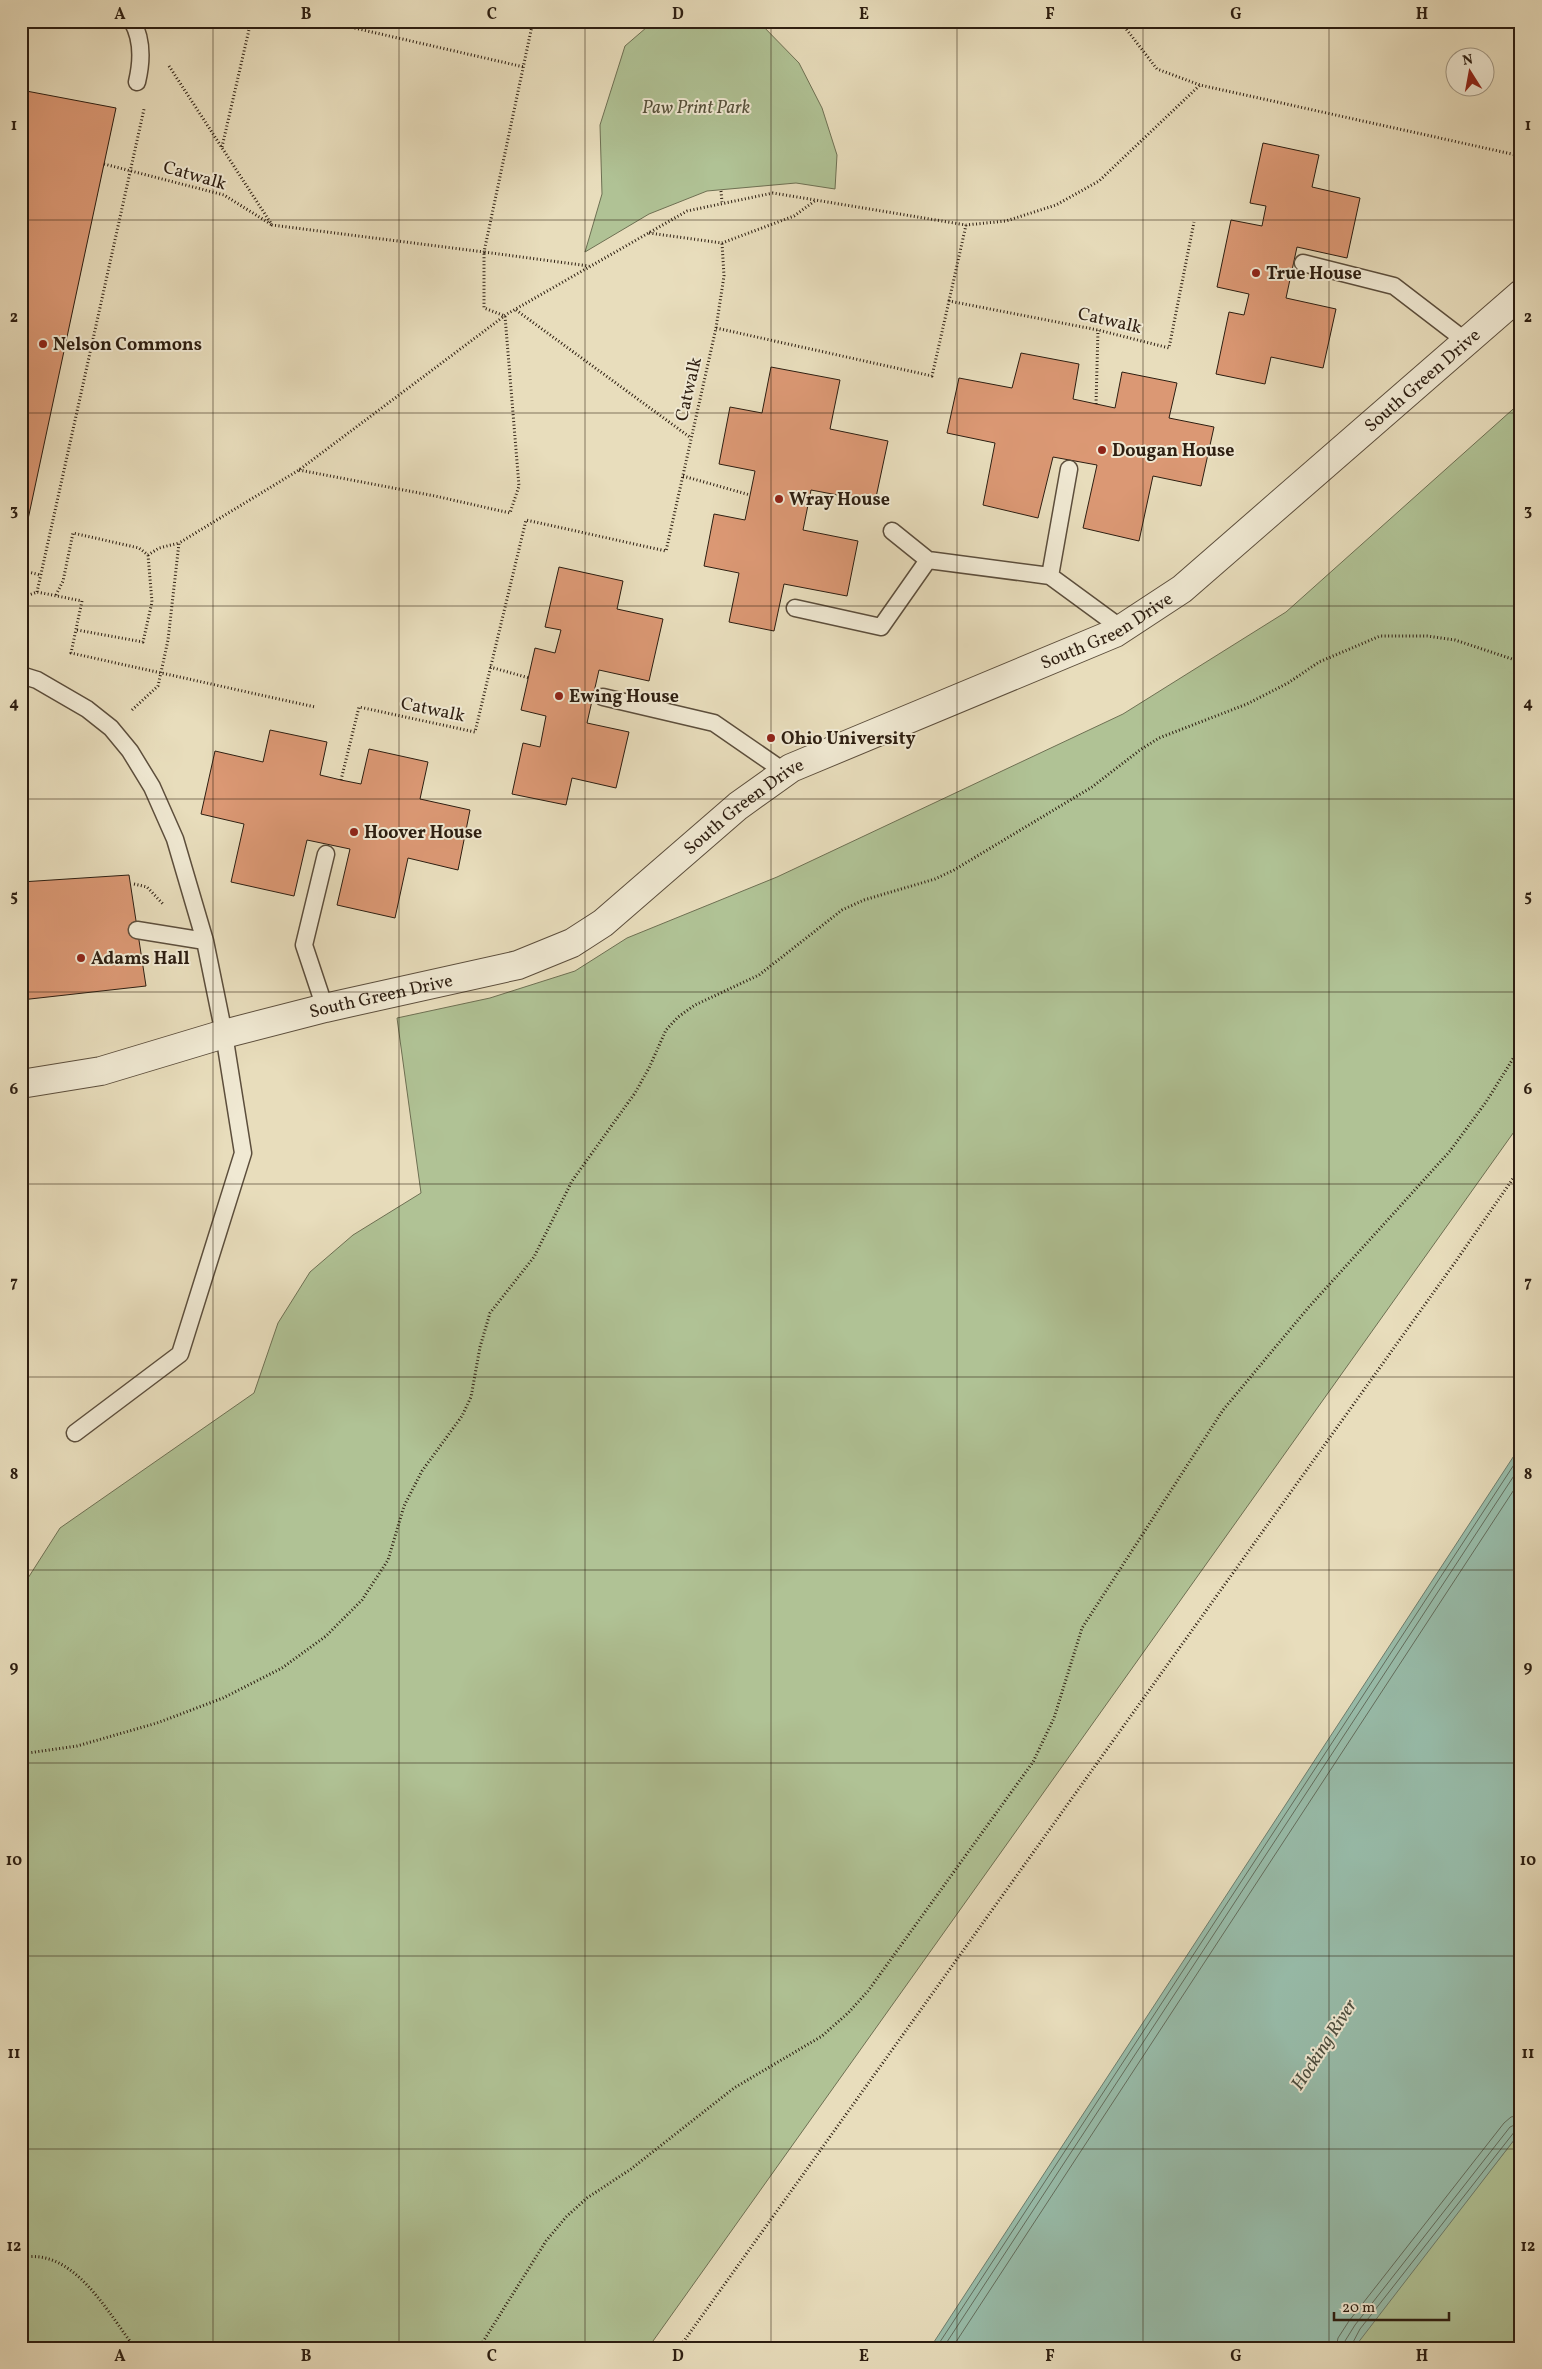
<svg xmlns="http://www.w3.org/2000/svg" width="1542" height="2369" viewBox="0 0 1542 2369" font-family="Vollkorn,serif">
<rect width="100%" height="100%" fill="#e8ddbc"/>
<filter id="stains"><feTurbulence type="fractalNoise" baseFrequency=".004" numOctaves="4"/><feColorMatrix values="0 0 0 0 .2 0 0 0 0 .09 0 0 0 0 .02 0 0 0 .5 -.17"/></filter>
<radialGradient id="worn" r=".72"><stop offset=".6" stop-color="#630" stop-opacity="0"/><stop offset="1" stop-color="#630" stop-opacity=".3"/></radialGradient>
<path fill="#b0c295" stroke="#6e7053" d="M654 21H758L799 63 822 108 837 155 835 189 796 183 707 191 649 214 585 252 602 194 600 125 625 46Z
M1521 402V1122L648 2348H21V1589L60 1528 254 1393 278 1323 310 1272 353 1235 421 1193 397 1018 490 998 575 971 627 938 777 877 1123 714 1286 612Z
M1521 2131V2348H1354L1364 2332Z"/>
<path fill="#98bdab" stroke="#6d7d6d" d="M1521 1445V2131L1354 2348H930Z"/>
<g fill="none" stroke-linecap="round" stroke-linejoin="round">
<path stroke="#626e5e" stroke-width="1" d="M936 2348 1521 1454
M943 2348 1521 1465
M952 2348 1521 1479
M1336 2348 1338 2338 1349 2321 1504 2123 1511 2117 1521 2115
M1344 2348 1345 2341 1355 2325 1510 2127 1521 2122
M1350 2348 1360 2329 1515 2131 1521 2129"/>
</g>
<path fill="#db9874" stroke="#2d1e11" d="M21 90 116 108 27 524 21 523Z
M1263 143 1319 155 1312 187 1360 198 1347 258 1297 247 1286 298 1336 309 1323 368 1271 357 1265 384 1216 374 1229 312 1244 315 1249 294 1217 287 1231 220 1262 226 1266 206 1250 203Z
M1021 353 1079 364 1073 399 1115 408 1122 372 1177 383 1169 418 1214 427 1201 486 1153 476 1139 541 1083 528 1097 465 1053 457 1038 518 983 505 995 443 947 433 959 378 1012 388Z
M771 367 840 380 830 429 888 441 875 502 811 490 803 530 858 541 847 596 784 584 774 631 729 622 739 573 704 566 714 514 745 520 755 471 719 464 730 407 762 413Z
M559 567 623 581 617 609 663 619 649 681 599 670 587 723 629 732 616 788 572 778 566 805 512 794 523 743 540 747 546 716 521 710 535 648 555 653 561 630 545 627Z
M270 730 327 742 320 775 341 780 361 784 369 749 428 762 420 799 470 810 458 870 408 858 395 918 337 905 350 849 307 840 294 896 231 882 244 824 201 814 215 751 263 762Z
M129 875 146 986 21 1000V882Z"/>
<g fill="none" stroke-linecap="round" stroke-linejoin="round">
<defs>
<path id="lane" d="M132 21C143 40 142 61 137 82
M1303 263 1394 286 1467 342
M892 531 928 560
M1050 576 1069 469
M795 608 881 627 928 560 1050 576 1121 628
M21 675 37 680 87 709 111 728 130 751 152 787 175 839 205 941 224 1034 243 1153 180 1354 75 1433
M603 697 714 723 785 772
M137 930 205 941
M325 1008 304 945 326 854"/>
<g id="street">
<path id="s1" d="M21 1084 101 1071 224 1034 325 1008 518 965 572 943 603 923 738 806 791 768 1115 633 1182 589 1521 294"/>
</g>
</defs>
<use href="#lane" stroke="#5c4e3c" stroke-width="19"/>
<use href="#street" stroke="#5c4e3c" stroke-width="30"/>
<path stroke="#2d1e11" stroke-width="3" stroke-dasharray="1 2.5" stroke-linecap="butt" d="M324 21 524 67
M1120 21 1157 69 1200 85 1521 156
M169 66 272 225 484 252 533 21
M222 147 251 21
M721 191 722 202
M649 233 722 243 794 216 816 200
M949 301 966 225
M516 310 691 438
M716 328 724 276 722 243
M1096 404 1098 330
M299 470 435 496 510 513 519 486 505 316 484 308V252L589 266
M683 476 750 495
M21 570 40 575
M37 592 144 109
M56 595 63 581 73 533 139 548 148 555 159 548 179 543
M21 598 37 592 82 601 71 653 315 707
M77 630 143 642 152 602 148 555
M490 667 529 678
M132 710 158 686 168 640 179 543 299 470 507 314 687 211 773 193 966 225 1006 221 1056 205 1099 181 1200 85
M341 780 359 707 475 732 526 520 666 551 716 328 932 376 949 301 1098 330 1169 348 1194 222
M134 884 147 887 163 904
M21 1754 77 1746 157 1723 223 1698 282 1668 326 1636 362 1600 388 1560 404 1506 422 1471 462 1416 471 1397 480 1347 490 1313 534 1257 572 1181 635 1093 649 1068 666 1030 678 1017 695 1005 759 975 842 910 864 900 935 879 954 870 1092 787 1140 750 1159 738 1247 704 1288 683 1319 662 1380 636H1427L1455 640 1521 662
M21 2258C73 2246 108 2313 135 2348
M479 2348 546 2241 566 2217 587 2198 631 2169 734 2088 822 2036 848 2013 868 1991 1033 1762 1054 1718 1082 1628 1223 1410 1308 1308 1450 1151 1486 1102 1521 1046
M679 2348 1456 1261 1521 1167"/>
<use href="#lane" stroke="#f0e9d3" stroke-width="16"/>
<use href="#street" stroke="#f0e9d3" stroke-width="28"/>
<path stroke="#2d1e11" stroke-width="3" stroke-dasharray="1 2.5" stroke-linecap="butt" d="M104 164 224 195 272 225"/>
</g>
<path fill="none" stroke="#2d1e11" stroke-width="1" stroke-opacity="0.55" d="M213 21V2348M399 21V2348M585 21V2348M771 21V2348M957 21V2348M1143 21V2348M1329 21V2348M21 220H1521M21 413H1521M21 606H1521M21 799H1521M21 992H1521M21 1184H1521M21 1377H1521M21 1570H1521M21 1763H1521M21 1956H1521M21 2149H1521"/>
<g fill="#8f2418" stroke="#f0e9d3" stroke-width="2">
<circle cx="1256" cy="273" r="5"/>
<circle cx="43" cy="344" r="5"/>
<circle cx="1102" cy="450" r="5"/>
<circle cx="779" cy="499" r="5"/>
<circle cx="559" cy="696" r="5"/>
<circle cx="771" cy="738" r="5"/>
<circle cx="354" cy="832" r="5"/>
<circle cx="81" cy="958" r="5"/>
</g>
<g text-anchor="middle" stroke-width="4" stroke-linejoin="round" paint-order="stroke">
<g font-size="18" font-style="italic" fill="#544f39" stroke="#f0e9d3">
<text x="696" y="113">Paw Print Park</text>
</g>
<g font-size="18" fill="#2d1e11" stroke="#f0e9d3">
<text transform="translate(195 175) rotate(16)" y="6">Catwalk</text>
<text transform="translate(1110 320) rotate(13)" y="6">Catwalk</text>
<text dy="6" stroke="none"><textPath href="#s1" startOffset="1600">South Green Drive</textPath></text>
<text transform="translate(688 389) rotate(-77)" y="6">Catwalk</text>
<text dy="6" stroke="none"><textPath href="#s1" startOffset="1195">South Green Drive</textPath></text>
<text transform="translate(433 709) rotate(12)" y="6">Catwalk</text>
<text dy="6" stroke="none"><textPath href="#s1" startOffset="790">South Green Drive</textPath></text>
<text dy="6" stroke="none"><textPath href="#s1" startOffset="371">South Green Drive</textPath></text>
</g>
<g font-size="18" font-weight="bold" fill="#2d1e11" stroke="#f0e9d3" text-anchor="start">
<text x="1266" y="279">True House</text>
<text x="53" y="350">Nelson Commons</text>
<text x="1112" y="456">Dougan House</text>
<text x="789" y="505">Wray House</text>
<text x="569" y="702">Ewing House</text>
<text x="781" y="744">Ohio University</text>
<text x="364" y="838">Hoover House</text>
<text x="91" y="964">Adams Hall</text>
</g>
<g font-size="19" font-style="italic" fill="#4d4e3f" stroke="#f0e9d3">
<text transform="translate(1323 2044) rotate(-57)" y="7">Hocking River</text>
</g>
</g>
<rect width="1542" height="2369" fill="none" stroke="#e8ddbc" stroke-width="55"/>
<g transform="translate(1470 72) rotate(349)"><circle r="24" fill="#f0e9d3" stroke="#a29885"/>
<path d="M0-4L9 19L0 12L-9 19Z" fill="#8f2418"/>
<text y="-8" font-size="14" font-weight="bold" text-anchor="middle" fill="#2d1e11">N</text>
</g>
<path d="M1334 2312v8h115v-8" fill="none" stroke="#2d1e11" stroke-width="2.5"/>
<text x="1342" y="2312" font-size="15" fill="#2d1e11" stroke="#f0e9d3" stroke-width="4" paint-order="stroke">20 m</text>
<rect x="28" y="28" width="1486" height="2314" fill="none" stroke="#2d1e11" stroke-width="2"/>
<g font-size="16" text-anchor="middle" font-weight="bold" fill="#2d1e11">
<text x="120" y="19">A</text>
<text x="306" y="19">B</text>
<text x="492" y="19">C</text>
<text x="678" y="19">D</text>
<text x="864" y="19">E</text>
<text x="1050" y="19">F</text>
<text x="1236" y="19">G</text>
<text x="1422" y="19">H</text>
<text x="14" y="130">1</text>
<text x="1528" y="130">1</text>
<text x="14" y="322">2</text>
<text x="1528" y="322">2</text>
<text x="14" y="515">3</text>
<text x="1528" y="515">3</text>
<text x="14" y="708">4</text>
<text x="1528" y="708">4</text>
<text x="14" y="901">5</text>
<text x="1528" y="901">5</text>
<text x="14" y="1094">6</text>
<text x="1528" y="1094">6</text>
<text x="14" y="1287">7</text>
<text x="1528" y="1287">7</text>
<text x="14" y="1479">8</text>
<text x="1528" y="1479">8</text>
<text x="14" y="1672">9</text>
<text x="1528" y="1672">9</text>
<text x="14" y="1865">10</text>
<text x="1528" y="1865">10</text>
<text x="14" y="2058">11</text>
<text x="1528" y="2058">11</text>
<text x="14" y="2251">12</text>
<text x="1528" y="2251">12</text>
<text x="120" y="2361">A</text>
<text x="306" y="2361">B</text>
<text x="492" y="2361">C</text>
<text x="678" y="2361">D</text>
<text x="864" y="2361">E</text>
<text x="1050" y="2361">F</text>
<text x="1236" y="2361">G</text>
<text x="1422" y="2361">H</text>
</g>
<rect width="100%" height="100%" filter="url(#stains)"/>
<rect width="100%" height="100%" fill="url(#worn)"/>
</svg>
